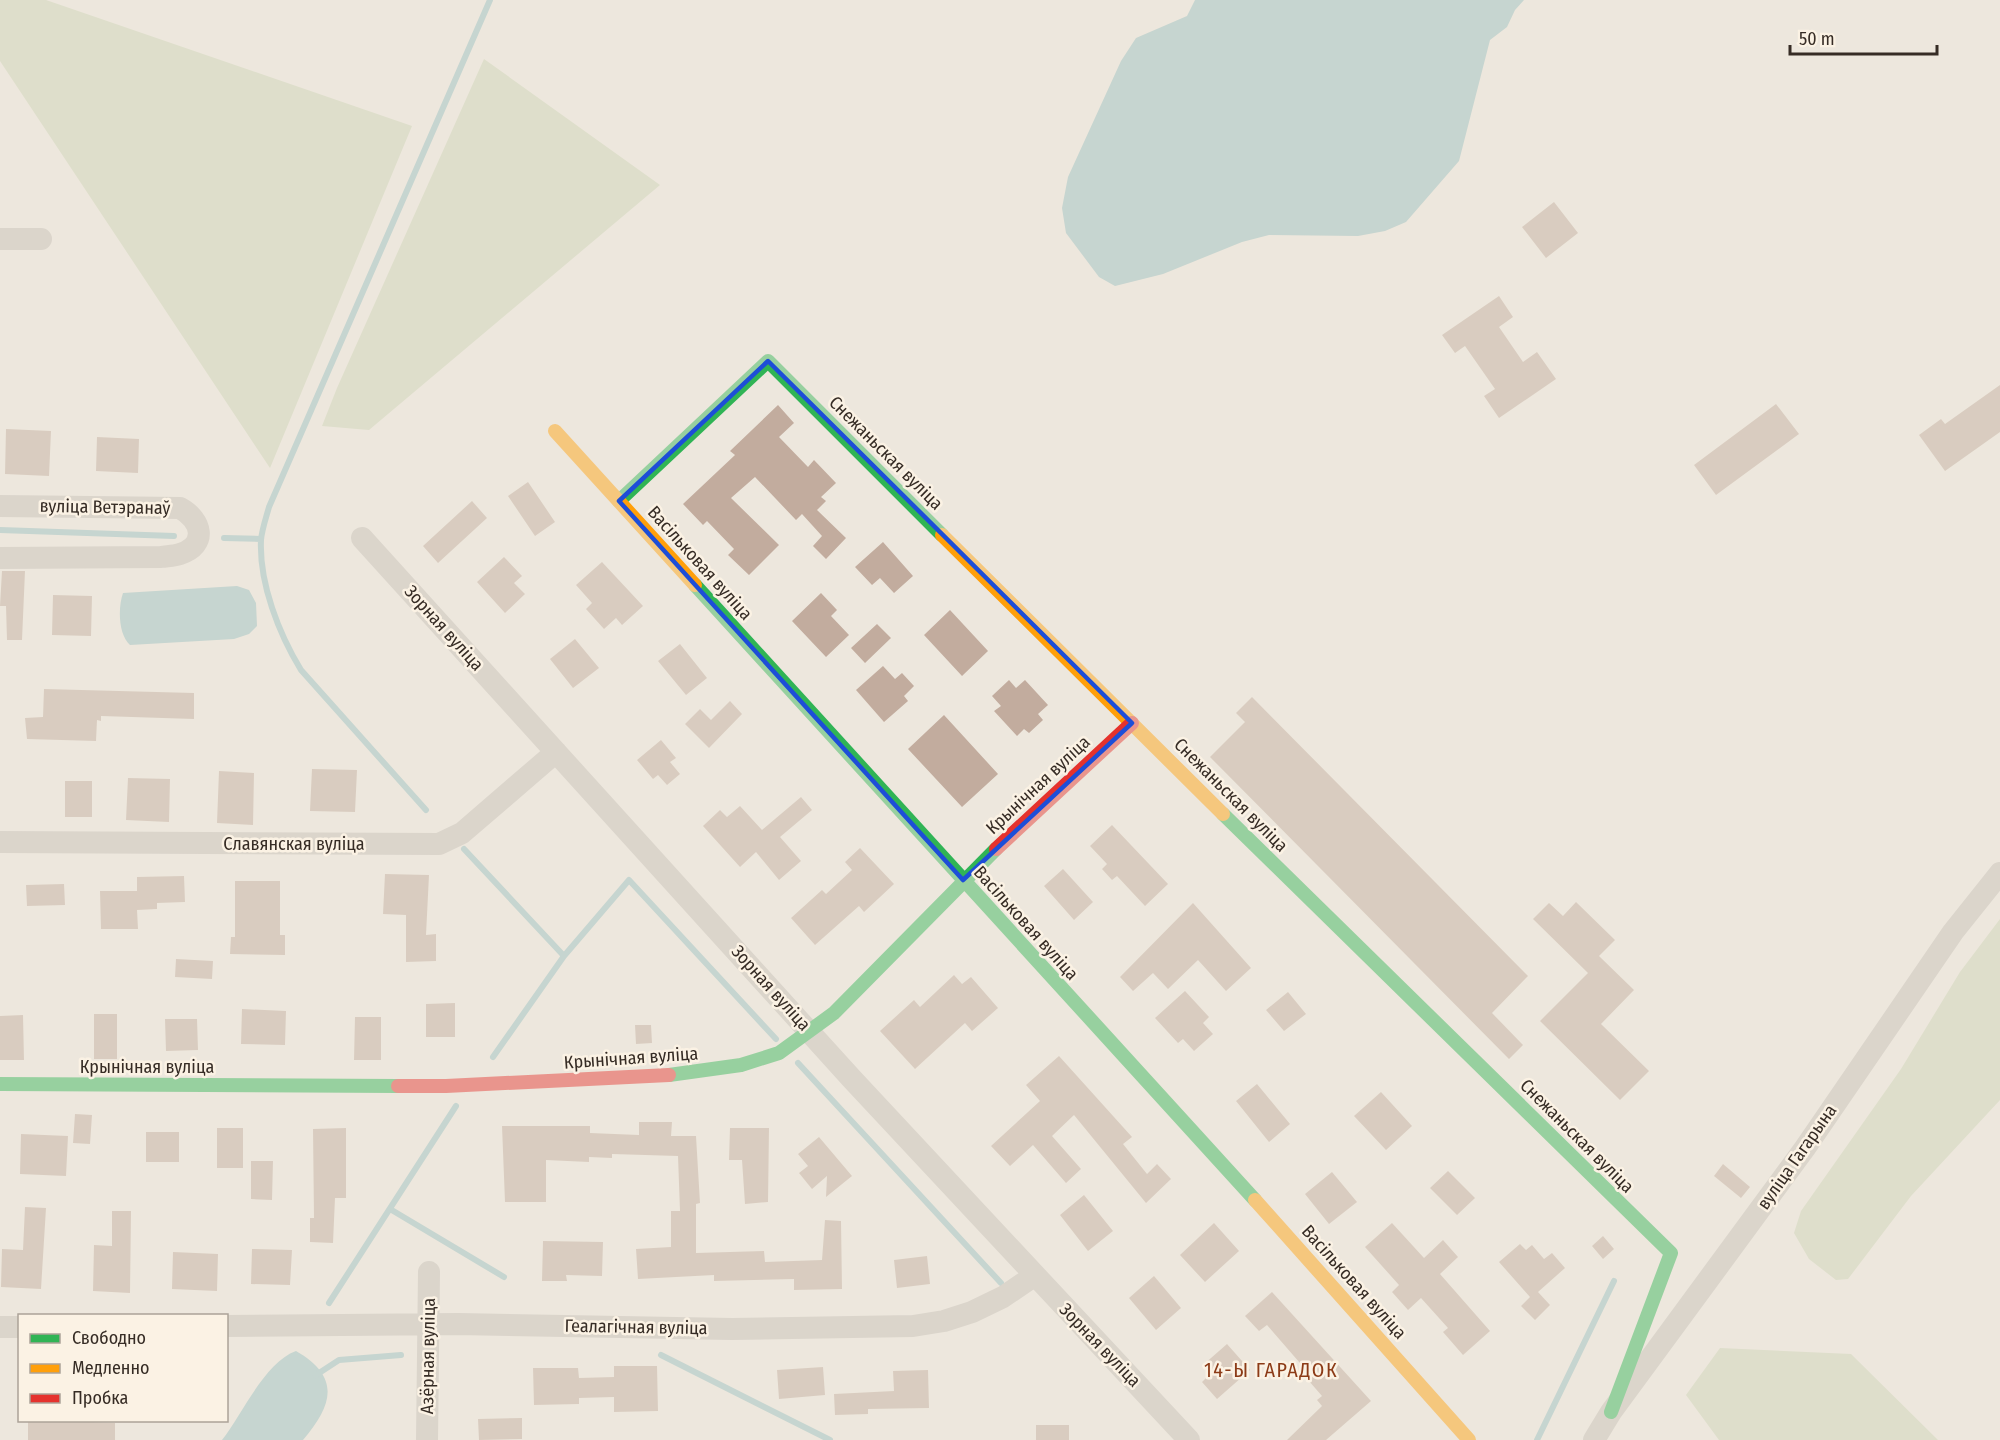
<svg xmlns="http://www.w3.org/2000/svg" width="2000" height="1440" viewBox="0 0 2000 1440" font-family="'Fira Sans Condensed',sans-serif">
<rect width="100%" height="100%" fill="#ede7dd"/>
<path fill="#ccd3b6" d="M0 0H46L412 126 270 468 0 61Z
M484 59 660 185 369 430 322 426 337 388Z
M2000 919V1100L1911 1196 1848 1279 1836 1280 1809 1259 1794 1233 1801 1211 1901 1069 1960 972Z
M1720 1348 1851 1354 1938 1440H1719L1686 1395Z"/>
<path fill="#98bec0" d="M1195 0H1524L1515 10 1507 27 1490 40 1459 161 1406 222 1385 231 1358 236 1269 235 1242 242 1163 274 1115 286 1099 277 1066 233 1062 208 1068 177 1121 61 1136 38 1187 16Z
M237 586 249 590 256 603 257 626 249 634 234 639 130 645C118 634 118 607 123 593Z
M296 1351C341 1377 333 1405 303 1440H222C243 1413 265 1362 296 1351Z"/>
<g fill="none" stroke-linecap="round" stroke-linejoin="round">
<path stroke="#98bec0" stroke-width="6" d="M0 530 174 536
M224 538 261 539
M426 810 301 670C279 634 259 583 261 540 262 529 266 518 269 507L490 0
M464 849 564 956
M493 1057 564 956 629 880 776 1039
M798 1063 1001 1283
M390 1209 504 1277
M329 1303 456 1106
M661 1355 830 1440
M316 1375 339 1360 401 1355
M1537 1440 1614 1281"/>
</g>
<path fill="#c2ac9e" d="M1554 202 1578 233 1546 258 1522 227Z
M1499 296 1513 317 1499 327 1523 362 1537 352 1556 379 1499 418 1484 396 1495 389 1465 346 1455 353 1442 335Z
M2000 385V432L1945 471 1919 435 1941 419 1945 424Z
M1776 404 1799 434 1716 495 1694 465Z
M778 405 794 423 779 437 808 467 814 460 836 483 821 497 826 501 817 510 846 538 826 559 813 546 822 536 802 514 796 520 755 477 731 498 779 545 749 575 728 555 734 549 707 521 703 525 683 504 735 455 730 451Z
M6 429 51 431 49 476 5 474Z
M97 437 139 439 138 473 96 471Z
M528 482 555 522 535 536 508 496Z
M472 501 487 518 438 563 423 546Z
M883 542 913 576 894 593 880 578 872 585 855 567Z
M504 557 522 576 514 583 525 594 505 613 477 582Z
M602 562 643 606 622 625 616 618 604 629 586 609 592 603 576 585Z
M2 571H25L22 640H7L6 606H0Z
M821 593 837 610 831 616 849 635 826 657 792 621Z
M53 595 92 596 91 636 52 635Z
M950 610 988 651 962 676 924 635Z
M877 624 891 638 865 663 851 648Z
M575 639 599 668 573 688 550 659Z
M680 644 707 678 686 695 658 661Z
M883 666 895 679 902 673 914 686 904 696 908 701 884 722 856 690Z
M1009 680 1016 688 1025 680 1048 705 1038 714 1043 720 1029 733 1024 729 1017 736 994 711 1001 706 992 696Z
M44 689 194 693V719L101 716V721L97 720 96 741 27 739 25 718 43 717Z
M1252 697 1528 976 1492 1013 1523 1045 1509 1059 1210 757 1245 722 1236 713Z
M730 701 742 714 709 748 685 724 700 709 711 720Z
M944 715 998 774 962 807 908 749Z
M661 740 676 758 670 762 680 774 667 785 658 775 653 779 637 760Z
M312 769 357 770 355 812 310 811Z
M219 771 254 773 253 825 217 823Z
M128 778 170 779 169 822 126 820Z
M65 781H92V817H65Z
M801 797 812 810 780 837 801 861 779 880 756 852 740 867 703 826 720 810 727 817 740 806 762 830Z
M1112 825 1168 884 1145 906 1117 876 1112 880 1102 869 1107 864 1090 846Z
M860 848 894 884 864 912 859 906 815 945 791 918 822 890 826 894 852 870 845 862Z
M1063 869 1093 902 1074 920 1044 886Z
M385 874 429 875 426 935 436 934V961L406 962V915L383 914Z
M184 876 185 902 157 903V909L137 910 138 929H101L100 891H137V877Z
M235 881H280V935H285V955L230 954 231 937H235Z
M64 884 65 905 27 906 26 885Z
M1576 902 1615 940 1599 956 1634 990 1601 1024 1649 1071 1620 1100 1540 1021 1588 973 1533 919 1549 903 1563 916Z
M1193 903 1251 968 1226 991 1198 960 1168 989 1153 973 1133 991 1120 977Z
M176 959 213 961 212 979 175 977Z
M954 975 962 984 971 977 998 1008 972 1031 965 1023 915 1069 880 1031 914 1000 920 1007Z
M1185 991 1209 1017 1203 1023 1213 1034 1194 1051 1183 1039 1178 1043 1155 1018Z
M1288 992 1306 1014 1284 1031 1266 1010Z
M455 1003V1037H426V1004Z
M242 1009 286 1011 285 1045 241 1044Z
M94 1014H117V1059H94Z
M23 1015 24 1060H0V1016Z
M355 1017H381V1060H354Z
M165 1019H197L198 1050 166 1051Z
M635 1025H651L652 1043 636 1044Z
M1059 1056 1132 1137 1123 1144 1147 1174 1157 1164 1171 1179 1146 1203 1074 1115 1052 1136 1081 1169 1066 1183 1033 1145 1010 1166 991 1146 1040 1101 1026 1085Z
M1257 1084 1290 1124 1269 1142 1236 1101Z
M1381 1092 1412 1126 1386 1150 1354 1116Z
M75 1114 92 1115 90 1144 73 1143Z
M639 1122H672L671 1136H696L700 1203 696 1204V1253L764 1251 765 1262 822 1260 825 1220 841 1221 842 1289 794 1290V1279L714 1281V1275L638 1279 636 1249 671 1247V1211H680L678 1156 612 1154V1158L589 1157V1162L546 1160V1202H505L502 1126H590V1133L639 1135Z
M217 1128H243V1168H217Z
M346 1128V1198H335L333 1243 310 1242V1218H314L313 1129Z
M730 1128H769L768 1202 745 1204 742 1160H729Z
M146 1132H179V1162H146Z
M21 1134 68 1136 66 1176 20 1174Z
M819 1137 852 1176 826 1197 827 1176 812 1189 799 1173 808 1166 798 1154Z
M251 1161H273L272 1200 251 1199Z
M1723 1164 1750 1187 1741 1198 1714 1176Z
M1448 1171 1475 1198 1457 1215 1430 1188Z
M1332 1172 1357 1202 1329 1224 1305 1194Z
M1084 1195 1113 1231 1088 1251 1060 1215Z
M25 1207 46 1208 41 1289 1 1287 2 1249 23 1250Z
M112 1211H131L130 1293 93 1291 94 1245 112 1246Z
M1214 1223 1239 1251 1205 1282 1180 1255Z
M1392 1223 1424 1258 1443 1240 1458 1257 1440 1274 1490 1331 1463 1355 1443 1332 1448 1328 1421 1298 1408 1310 1392 1292 1399 1285 1365 1247Z
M1603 1236 1614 1249 1603 1259 1592 1246Z
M543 1241 603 1242 602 1276 566 1275 567 1281H542Z
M1520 1244 1526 1250 1532 1245 1544 1259 1552 1253 1565 1268 1538 1292 1550 1305 1535 1320 1521 1306 1530 1297 1499 1262Z
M252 1249 292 1250 290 1285 251 1284Z
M173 1252 218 1254 217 1291 172 1289Z
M927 1256 930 1284 897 1288 894 1260Z
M1154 1276 1181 1308 1156 1330 1129 1298Z
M1272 1292 1371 1401 1326 1440H1287L1322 1406 1317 1400 1322 1396 1302 1373 1306 1370 1267 1325 1259 1331 1245 1316Z
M1227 1344 1250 1370 1217 1399 1202 1382 1211 1373 1203 1365Z
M614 1366H657L658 1411 614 1412V1397L579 1398V1404L534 1405 533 1368H578L579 1378 614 1377Z
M823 1367 825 1395 779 1399 777 1370Z
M928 1370 929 1408 868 1409V1414L835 1415 834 1394 894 1391 893 1371Z
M522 1418V1439L479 1440 478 1419Z
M28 1420 115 1423V1440H28Z
M1036 1425H1069V1440H1036Z"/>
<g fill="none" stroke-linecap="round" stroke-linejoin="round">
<path stroke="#c5beb7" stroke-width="22" d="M0 239H41
M0 506 180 508C202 520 208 545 180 554 174 556 167 556 161 557L0 558
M362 538 852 1079 1189 1440
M0 842 439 844 462 833 556 752
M226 1326 458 1324 732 1329 913 1326 944 1321 972 1312 1003 1297 1034 1276
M0 1327H20
M427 1440 429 1272
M1594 1440 1611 1412 1805 1148 1953 932 2000 873"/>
<path stroke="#30b455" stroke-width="14" d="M619 501 768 361 942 535
M695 585 1255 1200
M1223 814 1671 1253 1611 1412
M669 1075 741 1065 779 1053 834 1013 996 849
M0 1084 398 1086"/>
<path stroke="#ff9f0a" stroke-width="14" d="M555 431 695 585
M942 535 1223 814
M1255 1200 1469 1440"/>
<path stroke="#e5322d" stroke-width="14" d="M996 849 1132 723
M398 1086H446L669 1075"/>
</g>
<path d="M0 0H2000V1440H0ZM768 361 1132 723 963 880 619 501Z" fill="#ede7dd" fill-opacity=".55" fill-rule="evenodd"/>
<path fill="none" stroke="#1d4ed8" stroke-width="4.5" stroke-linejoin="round" d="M768 361 1132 723 963 880 619 501Z"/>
<g text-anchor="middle" stroke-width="5" stroke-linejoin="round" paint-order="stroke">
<g font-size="18" fill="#362c25" stroke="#fbf2e4">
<text transform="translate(886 453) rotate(45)" y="6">Снежаньская вуліца</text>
<text transform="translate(105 507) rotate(1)" y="6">вуліца Ветэранаў</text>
<text transform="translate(700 563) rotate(48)" y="6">Васільковая вуліца</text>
<text transform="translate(444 628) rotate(48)" y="6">Зорная вуліца</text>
<text transform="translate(1038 785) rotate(-43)" y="6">Крынічная вуліца</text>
<text transform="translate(1231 795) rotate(45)" y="6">Снежаньская вуліца</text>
<text x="294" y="850">Славянская вуліца</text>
<text transform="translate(1026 923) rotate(48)" y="6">Васільковая вуліца</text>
<text transform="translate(771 988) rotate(48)" y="6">Зорная вуліца</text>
<text transform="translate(631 1058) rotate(-4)" y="6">Крынічная вуліца</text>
<text x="147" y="1073">Крынічная вуліца</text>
<text transform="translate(1577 1136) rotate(45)" y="6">Снежаньская вуліца</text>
<text transform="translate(1797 1157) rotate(-55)" y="6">вуліца Гагарына</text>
<text transform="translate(1354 1282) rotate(48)" y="6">Васільковая вуліца</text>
<text transform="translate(636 1327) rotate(1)" y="6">Геалагічная вуліца</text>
<text transform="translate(1100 1345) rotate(46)" y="6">Зорная вуліца</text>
<text transform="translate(428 1356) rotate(-89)" y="6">Азёрная вуліца</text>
</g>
<g font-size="20" letter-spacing="1.5" fill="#8c3b17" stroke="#fbf2e4">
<text x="1271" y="1377">14-Ы ГАРАДОК</text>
</g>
</g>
<rect x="18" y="1314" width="210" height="108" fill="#fbf2e4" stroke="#aca398" stroke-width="1.5"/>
<rect x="30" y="1334" width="30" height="9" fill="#30b455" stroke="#aca398" stroke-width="1.5"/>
<text x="72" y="1344" font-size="18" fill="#362c25">Свободно</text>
<rect x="30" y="1364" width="30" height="9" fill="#ff9f0a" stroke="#aca398" stroke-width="1.5"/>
<text x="72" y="1374" font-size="18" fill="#362c25">Медленно</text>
<rect x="30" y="1394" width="30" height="9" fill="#e5322d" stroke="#aca398" stroke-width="1.5"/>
<text x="72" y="1404" font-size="18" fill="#362c25">Пробка</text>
<path d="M1790 45v9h147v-9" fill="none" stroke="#362c25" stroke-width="3"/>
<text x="1799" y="45" font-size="18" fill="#362c25" stroke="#fbf2e4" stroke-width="4.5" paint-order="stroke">50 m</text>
</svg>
